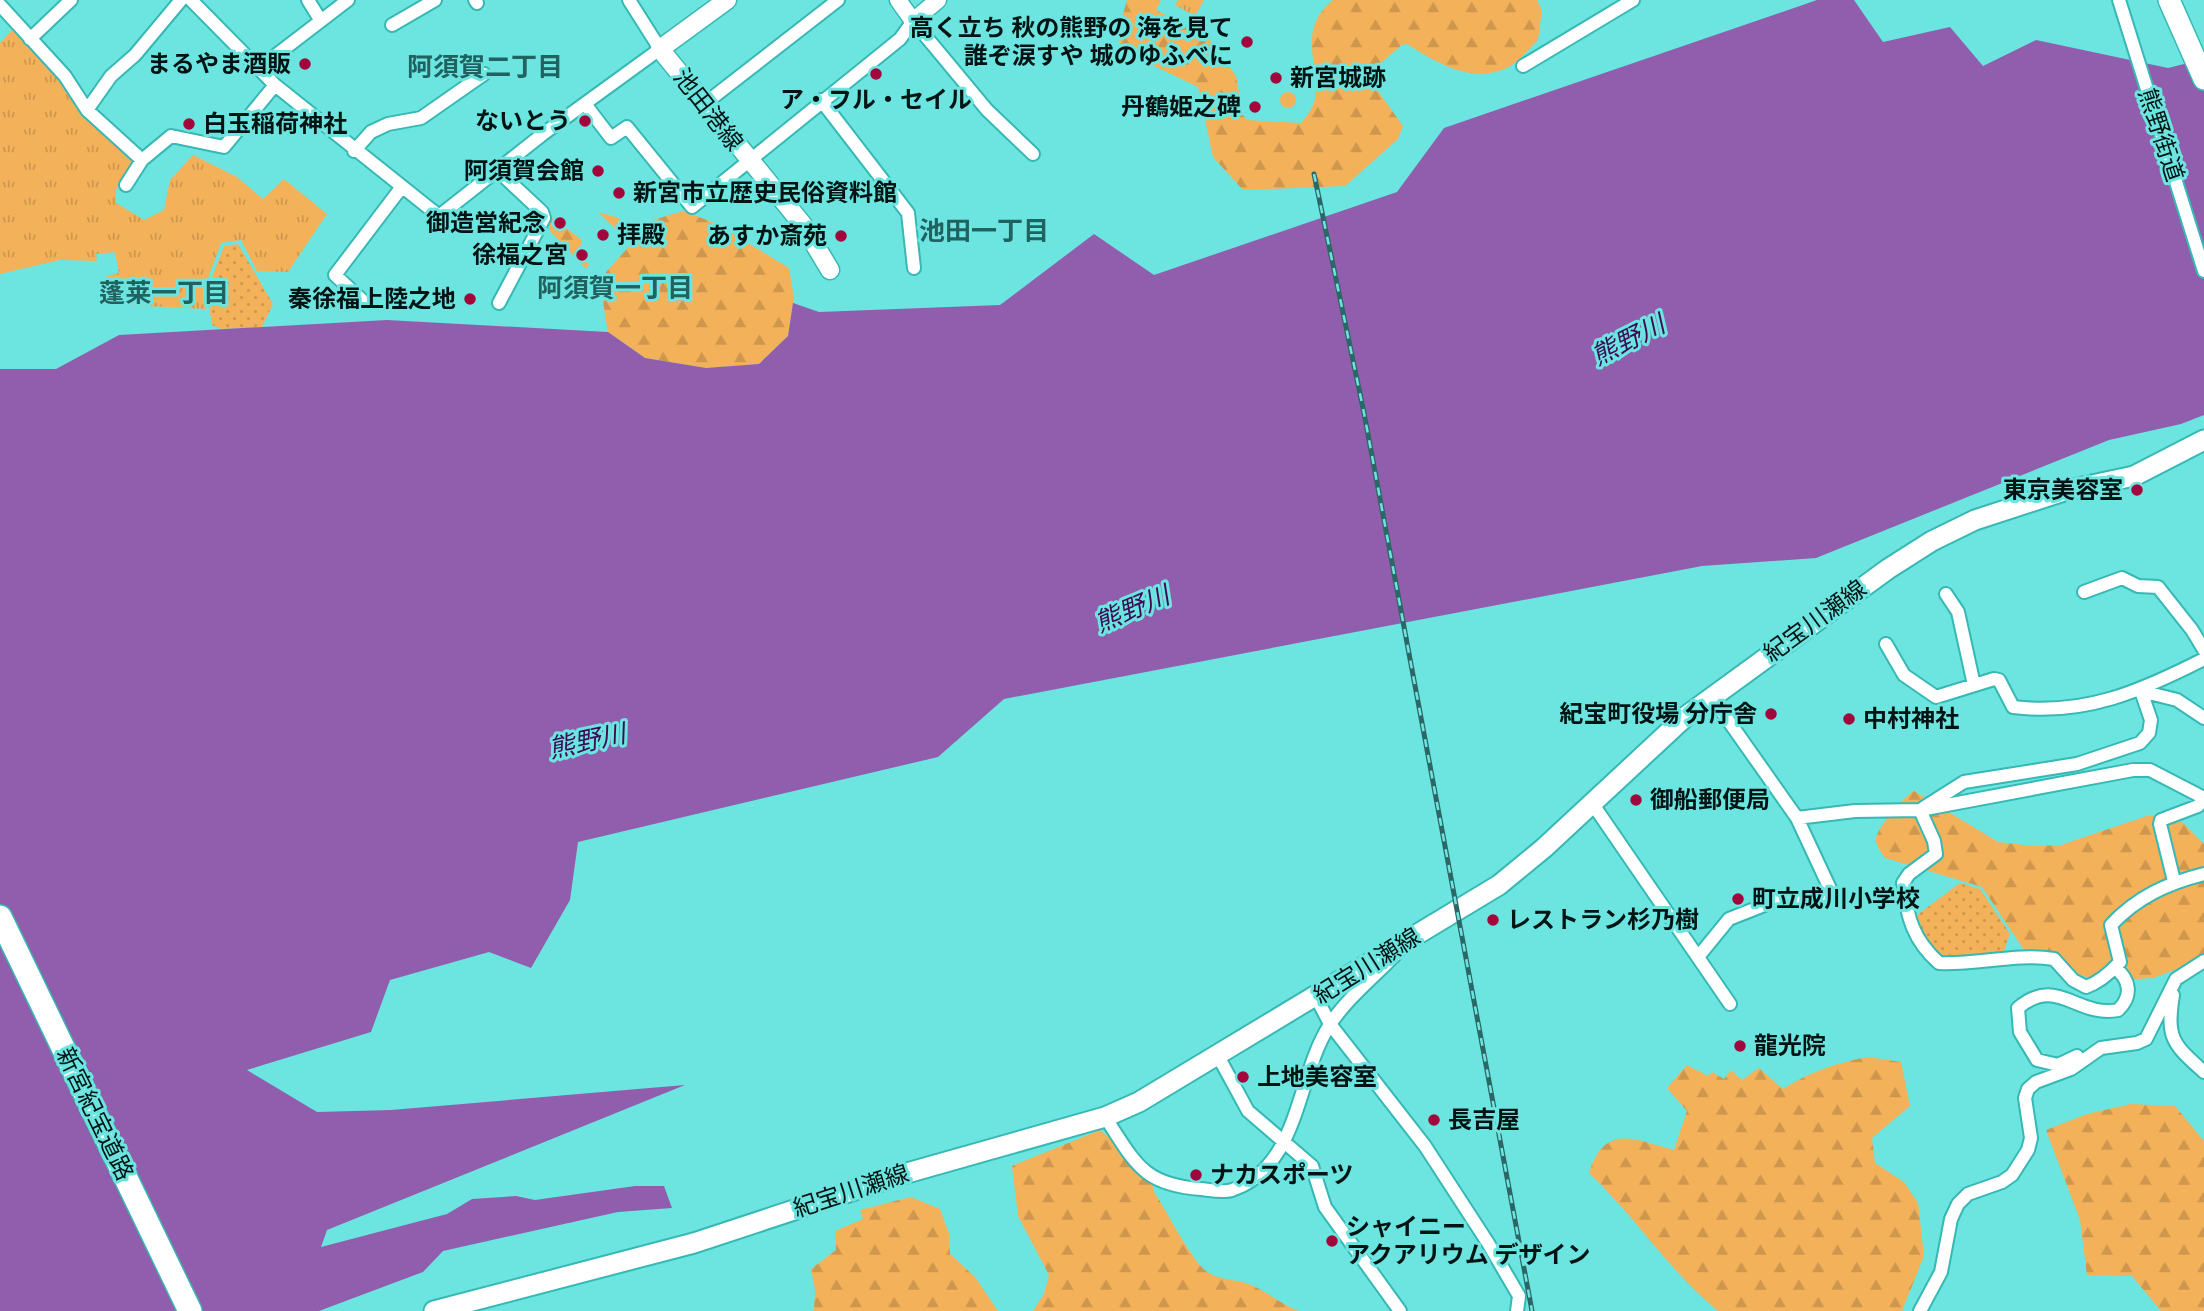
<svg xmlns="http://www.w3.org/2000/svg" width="2204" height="1311" viewBox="0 0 2204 1311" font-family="'DM Sans','Noto Sans JP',sans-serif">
<defs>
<pattern id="grass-tufts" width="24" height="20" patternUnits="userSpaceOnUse" patternTransform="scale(1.75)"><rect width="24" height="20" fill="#f3b15a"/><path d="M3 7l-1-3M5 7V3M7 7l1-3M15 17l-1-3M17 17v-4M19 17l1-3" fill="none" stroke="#cf974d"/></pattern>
<pattern id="forest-firs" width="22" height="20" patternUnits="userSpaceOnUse" patternTransform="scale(1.75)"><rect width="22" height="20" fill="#f3b15a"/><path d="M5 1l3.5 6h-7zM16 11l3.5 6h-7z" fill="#cf974d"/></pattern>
<pattern id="park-dots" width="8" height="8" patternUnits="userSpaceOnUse" patternTransform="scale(1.75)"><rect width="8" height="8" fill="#f3b15a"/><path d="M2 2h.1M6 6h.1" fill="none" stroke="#cf974d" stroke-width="1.8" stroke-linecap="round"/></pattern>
</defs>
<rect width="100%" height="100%" fill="#6ce5e1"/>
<path fill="url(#grass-tufts)" d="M1178 0H1204L1195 16 1175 5Z
M14 28 138 160 116 190V203L144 220 164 210 170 180 193 155 237 177 263 199 284 179 327 214 288 272 257 271 241 240 221 243 203 292 206 309 129 305 127 299 109 301 105 277 119 273 115 252 96 254 97 261 60 260 0 274V43Z"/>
<path fill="url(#forest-firs)" d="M1127 0H1161L1156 10 1207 36 1236 76 1243 115 1247 120 1301 123C1306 117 1314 107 1315 99 1320 64 1296 30 1333 0H1537L1542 11 1538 40C1529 49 1517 64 1505 69 1469 83 1437 63 1407 44L1402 45 1370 72V80L1403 126 1398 139 1345 186 1243 190 1213 157 1198 87 1123 51 1117 35Z
M683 211 715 223 789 268 794 298 788 336 759 364 706 368 645 358 608 332 600 284 606 272 653 220Z
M549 215 582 240 579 252 589 264 586 269 549 230Z
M1914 791 1998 842 2034 846 2061 845 2147 816 2167 815 2183 823 2204 844V956L2193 963 2153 978 2120 980 2087 977 2053 968 2030 959 1982 887 1885 858C1881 851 1875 846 1876 838 1878 827 1904 796 1914 791Z
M1869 1057 1901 1062 1910 1106 1872 1138 1875 1163 1904 1182 1918 1203 1924 1256 1902 1311H1718C1668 1270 1635 1216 1589 1173 1605 1122 1635 1140 1674 1150L1687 1111 1667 1088 1687 1065 1708 1076 1712 1072 1724 1079 1731 1070 1742 1080 1759 1068 1783 1089C1809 1072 1839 1062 1869 1057Z
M2131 1104 2175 1106 2204 1141V1311H2161L2132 1276 2087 1275 2080 1220 2046 1130 2087 1114Z
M1100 1130 1153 1174V1190C1165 1208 1191 1260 1206 1271 1217 1279 1230 1279 1242 1282 1263 1287 1279 1304 1299 1311H1033L1044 1294 1049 1275 1018 1216 1012 1166Z
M911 1197 940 1209 949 1234 950 1254 975 1277 998 1311H814L815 1290 811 1269 836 1250 835 1231 863 1219 860 1210Z"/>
<path fill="url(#park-dots)" d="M238 244 273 304 262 327 221 329 212 325 207 291 224 246Z
M1960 883 1980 889 2010 934 2002 956 1943 957 1931 950 1913 918Z"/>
<path fill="#f3b15a" d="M1280 100a8 8 0 1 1 16 0a8 8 0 1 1-16 0Z
M598 212 619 218 632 234 626 239Z"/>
<path fill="#905ead" d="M1817 0H1854L1883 42 1950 27 1983 66 2036 40 2168 68 2204 59V415L2181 424 2109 440 1816 558 1702 566 1004 699 938 757 578 842 570 900 531 968 489 952 390 980 371 1032 247 1070 317 1112 391 1110 685 1085 327 1230 321 1247 447 1214 472 1199 516 1196 535 1200 635 1186H664L672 1208 618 1212 443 1251 423 1272 319 1311H0V369H56L119 335 387 320 608 332 645 358 706 368 759 364 788 336 793 303 819 312 1000 305 1094 234 1154 275 1397 192 1444 128Z"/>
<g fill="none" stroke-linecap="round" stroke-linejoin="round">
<defs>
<path id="minor" d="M191 0 275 85 439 216 543 134 660 49 629 0
M308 0 321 21
M475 0 477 3
M2119 0 2204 271
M0 5 65 76 87 110 142 160
M392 25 435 0
M30 39 71 0
M1523 66 1633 0
M258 69 348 0
M821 100 908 213 914 268
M585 104 611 138 627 127 692 207 900 39 913 21 987 110 1033 154
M703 105 838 0
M87 110 111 76 135 55 181 0
M354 151 371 132 388 124 421 118 484 74
M497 170 542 212 544 218 499 303
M126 185 142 160 171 136 224 147 275 85
M362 300 335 275 401 188
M2084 592 2122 578 2138 586 2158 587 2192 630 2204 650
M1946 594 1958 612 1974 685
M1886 644 1904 675 1936 697 1994 679 1999 680 2013 707C2085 716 2141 691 2204 659
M2141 691 2177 700 2204 718
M1711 696 1797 818 1855 811 1920 810 2133 770H2150L2204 798
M1592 803 1730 1004
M1923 808 1964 782 2077 764 2140 743 2149 733 2151 720 2141 691
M1920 810 1934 841 1936 854 1909 874 1903 883C1907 917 1913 940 1939 963 1977 965 2016 953 2054 959L2073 980 2086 987C2100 982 2110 973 2120 962L2111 925C2137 897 2168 883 2204 874
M2174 881 2160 824 2161 820 2198 806 2204 798
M1698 957 1729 919 1777 900 1832 893 1797 818
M2173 995C2166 1039 2173 1044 2204 1072
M1316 997 1330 1024 1425 1146 1488 1243 1519 1296 1517 1311
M1218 1056 1248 1111 1312 1166 1325 1207 1400 1311
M2077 1056 2058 1065 2037 1060 2020 1032 2018 1008C2057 975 2077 1018 2118 1010 2133 996 2130 979 2115 968
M1105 1117C1135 1162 1142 1185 1201 1189 1210 1190 1224 1193 1232 1190 1300 1166 1296 1078 1329 1026 1346 999 1376 975 1398 952
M1920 1311 1941 1272 1951 1219 1958 1204 1968 1194 2002 1182 2012 1175 2028 1150 2031 1138 2025 1098 2028 1089 2036 1082 2071 1069 2101 1048 2137 1043 2146 1039 2176 979 2204 961"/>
<path id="tertiary" d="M898 0 913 21 938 0"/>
<path id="secondary" d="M727 0 660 49 803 225 830 270"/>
<path id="primary" d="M434 1311 694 1243 900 1175 1105 1117 1139 1102 1499 885 1544 848 1685 717 1888 569 1932 541 1975 520 2064 491 2134 476 2204 440"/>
<path id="trunk" d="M2169 0 2204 79"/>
<path id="motorway" d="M0 917 190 1311"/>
</defs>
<use href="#minor" stroke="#36b8b4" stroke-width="16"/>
<use href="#tertiary" stroke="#36b8b4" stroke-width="19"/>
<use href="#secondary" stroke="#36b8b4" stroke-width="21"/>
<use href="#primary" stroke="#36b8b4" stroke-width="23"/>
<use href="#trunk" stroke="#36b8b4" stroke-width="24"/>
<use href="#motorway" stroke="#36b8b4" stroke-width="26"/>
<use href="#minor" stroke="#fff" stroke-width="12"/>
<use href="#tertiary" stroke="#fff" stroke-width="16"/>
<use href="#secondary" stroke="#fff" stroke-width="18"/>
<use href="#primary" stroke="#fff" stroke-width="19"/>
<use href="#trunk" stroke="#fff" stroke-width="21"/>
<use href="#motorway" stroke="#fff" stroke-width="23"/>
<defs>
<path id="rail" d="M1314 174 1364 413 1532 1311"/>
</defs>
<use href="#rail" stroke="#2b6765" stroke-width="5"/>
<use href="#rail" stroke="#6ce5e1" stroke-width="2.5" stroke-dasharray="8" stroke-linecap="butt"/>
</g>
<g fill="#a2053c" stroke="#6ce5e1" stroke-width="2.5">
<circle cx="1247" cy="42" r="7"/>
<circle cx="305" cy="64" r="7"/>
<circle cx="876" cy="74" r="7"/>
<circle cx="1276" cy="78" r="7"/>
<circle cx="1255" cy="107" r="7"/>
<circle cx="585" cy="121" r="7"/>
<circle cx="189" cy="124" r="7"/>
<circle cx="598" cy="171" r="7"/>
<circle cx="619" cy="193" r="7"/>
<circle cx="560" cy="223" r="7"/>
<circle cx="603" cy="235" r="7"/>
<circle cx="841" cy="236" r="7"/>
<circle cx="582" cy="255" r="7"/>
<circle cx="470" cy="299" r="7"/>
<circle cx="2137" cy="490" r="7"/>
<circle cx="1771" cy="714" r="7"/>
<circle cx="1849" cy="719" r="7"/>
<circle cx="1636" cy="800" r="7"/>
<circle cx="1738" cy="899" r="7"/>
<circle cx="1493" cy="920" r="7"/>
<circle cx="1740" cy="1046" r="7"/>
<circle cx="1243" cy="1077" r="7"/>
<circle cx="1434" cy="1120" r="7"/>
<circle cx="1196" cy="1175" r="7"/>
<circle cx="1332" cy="1241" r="7"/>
</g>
<g text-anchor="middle" stroke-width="6" stroke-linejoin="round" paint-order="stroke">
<g font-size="24" font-weight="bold" fill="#001413" stroke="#6ce5e1" text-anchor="start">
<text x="1233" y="36" text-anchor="end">高く立ち 秋の熊野の 海を見て<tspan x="1233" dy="28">誰ぞ涙すや 城のゆふべに</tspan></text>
<text x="291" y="72" text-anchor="end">まるやま酒販</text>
<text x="1290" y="86">新宮城跡</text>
<text x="876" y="108" text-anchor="middle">ア・フル・セイル</text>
<text x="1241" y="115" text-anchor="end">丹鶴姫之碑</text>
<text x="571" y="129" text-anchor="end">ないとう</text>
<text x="203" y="132">白玉稲荷神社</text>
<text x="584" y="179" text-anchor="end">阿須賀会館</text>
<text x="633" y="201">新宮市立歴史民俗資料館</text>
<text x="546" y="231" text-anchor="end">御造営紀念</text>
<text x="617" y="243">拝殿</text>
<text x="827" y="244" text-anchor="end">あすか斎苑</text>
<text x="568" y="263" text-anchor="end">徐福之宮</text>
<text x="456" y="307" text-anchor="end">秦徐福上陸之地</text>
<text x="2123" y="498" text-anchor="end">東京美容室</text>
<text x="1757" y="722" text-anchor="end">紀宝町役場 分庁舎</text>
<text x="1863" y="727">中村神社</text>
<text x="1650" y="808">御船郵便局</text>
<text x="1752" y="907">町立成川小学校</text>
<text x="1507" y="928">レストラン杉乃樹</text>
<text x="1754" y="1054">龍光院</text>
<text x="1257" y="1085">上地美容室</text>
<text x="1448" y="1128">長吉屋</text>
<text x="1210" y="1183">ナカスポーツ</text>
<text x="1346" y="1235">シャイニー<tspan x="1346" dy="28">アクアリウム デザイン</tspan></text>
</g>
<g font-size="24" fill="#001413" stroke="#6ce5e1">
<text transform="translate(708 110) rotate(52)" y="8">池田港線</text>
<text transform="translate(2161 135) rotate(72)" y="8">熊野街道</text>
<text transform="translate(1815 621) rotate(-36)" y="8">紀宝川瀬線</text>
<text transform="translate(1367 966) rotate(-32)" y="8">紀宝川瀬線</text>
<text transform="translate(95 1114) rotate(64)" y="8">新宮紀宝道路</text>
<text transform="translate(851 1191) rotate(-18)" y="8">紀宝川瀬線</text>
</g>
<g font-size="26" font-weight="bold" fill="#1f625f" stroke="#6ce5e1">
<text x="485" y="76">阿須賀二丁目</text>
<text x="984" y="240">池田一丁目</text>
<text x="615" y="297">阿須賀一丁目</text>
<text x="164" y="302">蓬莱一丁目</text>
</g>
<g font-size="26" font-style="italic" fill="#3e0a56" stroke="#6ce5e1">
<text transform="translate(1628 340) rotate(-27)" y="9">熊野川</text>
<text transform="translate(1132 609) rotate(-23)" y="9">熊野川</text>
<text transform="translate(587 741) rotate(-12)" y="9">熊野川</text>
</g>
</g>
</svg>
